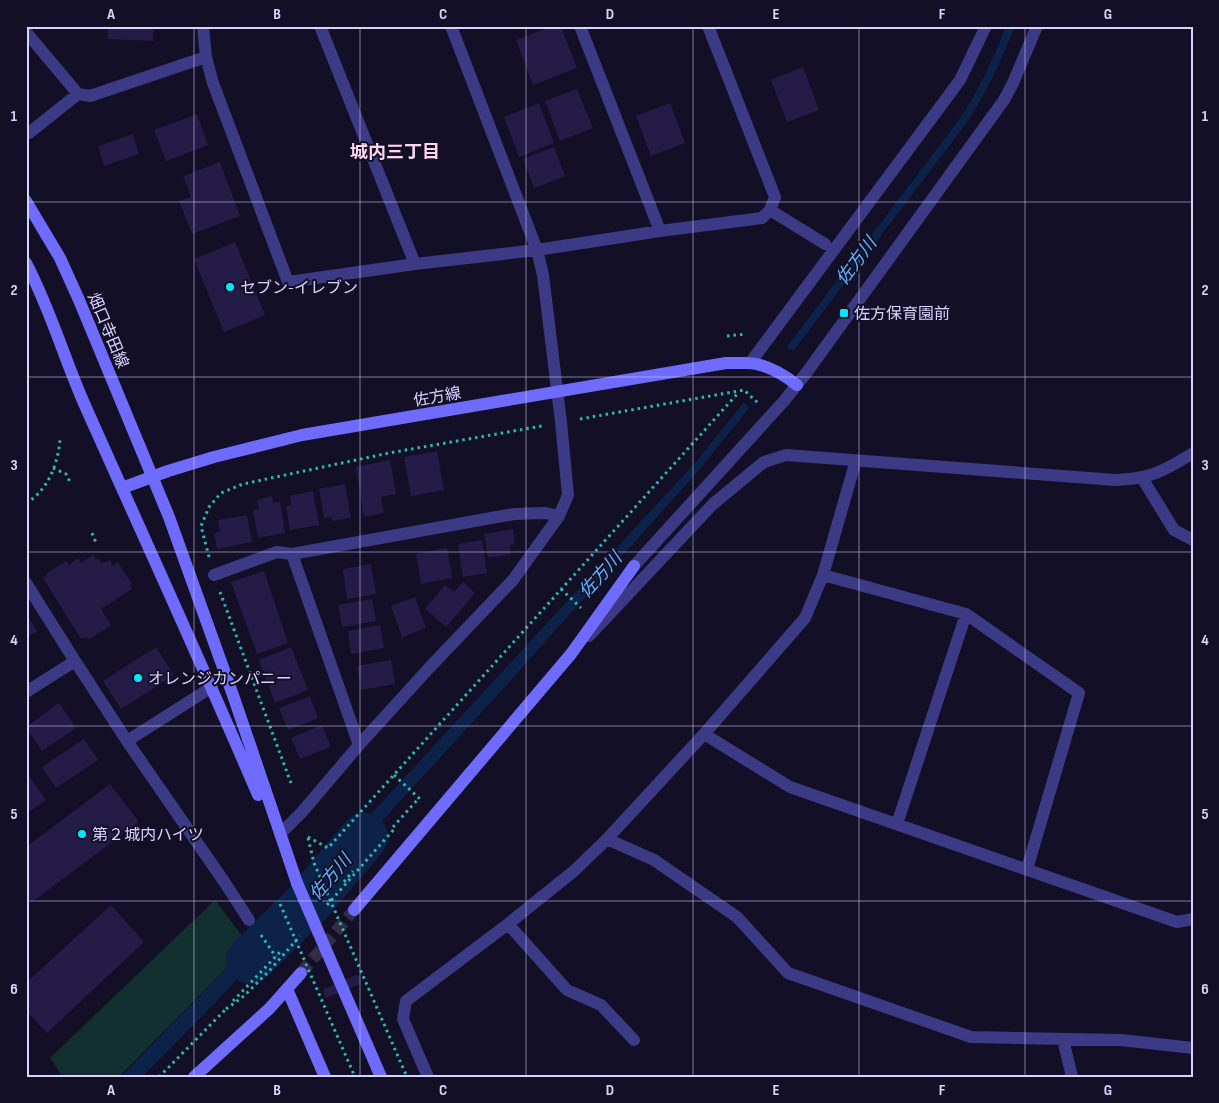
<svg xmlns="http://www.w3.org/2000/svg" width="1219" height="1103" viewBox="0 0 1219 1103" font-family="'Sofia Sans Condensed','Noto Sans JP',sans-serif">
<rect width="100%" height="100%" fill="#130f26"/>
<path fill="#12302f" d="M215 900 249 945 119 1077H63L50 1058Z"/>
<path fill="#0c2248" d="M1006 26H1015C1000 63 987 93 965 125L763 391 700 469 493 700 218 1000 142 1077H121L274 919 694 464 757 386 958 121C979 91 993 60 1006 26Z"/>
<path fill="#130f26" d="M784 346 796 352 752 410 742 401Z
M320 866 327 884 287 929 279 910Z"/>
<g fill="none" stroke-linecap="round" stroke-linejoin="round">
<path stroke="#0c2248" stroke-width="48" d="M250 960 308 903 364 837"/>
</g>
<path fill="#241b47" d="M108 26H153V41L108 39Z
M552 26H561L577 68 533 85 516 40Z
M803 67 819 110 787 122 771 80Z
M577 89 593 128 560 141 545 101Z
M539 103 554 143 519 157 504 117Z
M670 103 685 143 651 156 636 116Z
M197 114 208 145 166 161 154 130Z
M133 134 139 154 104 166 98 146Z
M554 147 565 176 534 188 523 159Z
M220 162 240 216 192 234 179 201 191 197 183 176Z
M235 242 265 315 224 332 194 259Z
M437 451 444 490 411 496 404 457Z
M390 460 396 494 381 497 384 513 364 517 356 467Z
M345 484 351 518 332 521 331 516 324 518 319 489Z
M313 491 319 525 290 530 286 506 291 505 290 496Z
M272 496 273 503 280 502 285 533 258 538 253 510 259 509 257 500Z
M247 515 252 542 217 549 214 533 220 532 218 520Z
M513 529 515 544 510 545 511 554 488 558 484 534Z
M482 540 487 573 463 577 458 544Z
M447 548 452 578 421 584 416 554Z
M93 555 96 560 98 558 102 564 110 560 113 566 118 562 132 584 130 585 132 589 101 609 111 625 88 640 86 637 81 639 43 578 47 576 46 574 66 561 69 565 78 558 81 563Z
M371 564 376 594 347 599 343 569Z
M264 571 288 643 257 654 231 582Z
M463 582 475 593 446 627 425 609 445 585 454 592Z
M415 597 426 628 402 637 391 606Z
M372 599 376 621 342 627 338 605Z
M26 613 37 631 26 638Z
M380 625 384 648 351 654 348 631Z
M156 647 174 675 121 709 103 681Z
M291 647 308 690 275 703 259 660Z
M391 660 395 684 361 690 357 666Z
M310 696 318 718 288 730 279 708Z
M59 703 76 728 42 751 26 727Z
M322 725 331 747 300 759 291 738Z
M84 739 98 760 56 788 42 767Z
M26 772 46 800 26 814Z
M110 784 139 822 32 902 26 894V847Z
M111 905 144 942 47 1033 26 1011V983Z
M356 975 359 976 361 981 360 984 326 998 323 992 324 989Z"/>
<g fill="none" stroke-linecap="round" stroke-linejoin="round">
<path stroke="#312d47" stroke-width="12" stroke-dasharray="12 6" stroke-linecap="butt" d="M301 973 354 910"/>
<path stroke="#2fb8b0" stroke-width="3" stroke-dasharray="2.5 4" stroke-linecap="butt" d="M727 336 746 334
M580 419 744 390 758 403
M53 468 66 474 70 482 69 480
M26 503C48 491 58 463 60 440
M92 533 97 545
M209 557 201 526 209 507 221 493 243 484 389 453 542 426
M561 589 581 608
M220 592 291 783
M394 775 420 799
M393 827 419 798
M308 837 328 848 739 392
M308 838 314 863
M344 882 353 871
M327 905 396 827
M261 935 276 957
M233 1001 282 950
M226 1009 244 996 270 970 300 936
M159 1077 227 1008"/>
<path stroke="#3d3a85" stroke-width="12" d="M203 26 206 57 213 83 288 282 415 264 537 250 660 231 762 218 770 210 775 197 708 26
M320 26 415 264
M580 26 660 231
M26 32 78 94 90 96 206 57
M29 133 78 94
M770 210 825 244
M750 363 960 80 986 26
M1142 478 1174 530 1193 540
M634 566 784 401 807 372 1004 100 1013 83 1037 26
M214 575 277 552 292 554
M823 575 966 614 1079 693 1027 869
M26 583 75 661
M589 636 713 504 764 462 786 455 1115 480C1150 479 1164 471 1193 453
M26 692 75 661 127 741 212 687
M704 734 790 787 1177 922 1193 919
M127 741 225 883 249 920
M359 745 292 554 514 514 545 513 559 516
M897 824 966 614
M280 834 302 812 359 745 430 667 513 580 559 516 568 495 561 422 543 275 537 250 451 26
M607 839 654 860 737 917 788 973 971 1037 1121 1040 1193 1048
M508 924 567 990 601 1005 634 1040
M1063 1039 1072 1077
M428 1077 403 1019 406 1001 508 924 574 871 607 839 704 734 805 618 823 575 856 460"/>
<path stroke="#6f6bff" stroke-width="12" d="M26 201 60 258 79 300 169 517 234 698 297 883
M26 263C51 310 65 362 87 410 144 538 203 666 258 795
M122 488 168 471 214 457 302 435 726 363C733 363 740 363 746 363 765 363 783 374 797 385
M354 910 571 654 634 566
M287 989 325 1077
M194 1077 270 1008 301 973"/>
<path stroke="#2fb8b0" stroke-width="3" stroke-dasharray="2.5 4" stroke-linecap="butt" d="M314 863 407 1077
M280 904 355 1077"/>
<path stroke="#6f6bff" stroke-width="12" d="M297 883 381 1077"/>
</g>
<path fill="none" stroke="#d9d4ff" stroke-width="1" stroke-opacity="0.55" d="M194 26V1077M360 26V1077M526 26V1077M693 26V1077M859 26V1077M1025 26V1077M26 202H1193M26 377H1193M26 552H1193M26 726H1193M26 901H1193"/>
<g fill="#00e5ff" stroke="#130f26" stroke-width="2">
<circle cx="230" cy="287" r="5"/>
<rect x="839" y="308" width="10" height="10" rx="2.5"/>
<circle cx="138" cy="678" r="5"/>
<circle cx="82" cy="834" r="5"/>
</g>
<g text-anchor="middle" stroke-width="4" stroke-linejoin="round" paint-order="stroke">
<g font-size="16" fill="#d9d4ff" stroke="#130f26" text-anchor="start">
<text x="240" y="293">セブン-イレブン</text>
<text x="854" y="319">佐方保育園前</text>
<text x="148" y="684">オレンジカンパニー</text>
<text x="92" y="840">第２城内ハイツ</text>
</g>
<g font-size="16" fill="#d9d4ff" stroke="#130f26">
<text transform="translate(109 330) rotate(67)" y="6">畑口寺田線</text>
<text transform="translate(437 396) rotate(-10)" y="6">佐方線</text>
</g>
<g font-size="18" font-weight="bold" fill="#ffd6f0" stroke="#130f26">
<text x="395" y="158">城内三丁目</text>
</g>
<g font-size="18" font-style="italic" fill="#62b6ff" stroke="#130f26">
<text transform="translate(856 261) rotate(-53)" y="6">佐方川</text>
<text transform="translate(600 575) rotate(-48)" y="6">佐方川</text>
<text transform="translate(330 877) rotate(-50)" y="6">佐方川</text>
</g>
</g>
<rect width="1219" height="1103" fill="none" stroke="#130f26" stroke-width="55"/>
<rect x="28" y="28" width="1164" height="1048" fill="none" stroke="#d9d4ff" stroke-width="2"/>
<g font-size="16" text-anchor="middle" font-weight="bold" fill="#d9d4ff">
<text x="111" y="19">A</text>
<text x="277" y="19">B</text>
<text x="443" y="19">C</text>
<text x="610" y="19">D</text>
<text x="776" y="19">E</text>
<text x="942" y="19">F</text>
<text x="1108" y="19">G</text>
<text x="14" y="121">1</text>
<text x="1205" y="121">1</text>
<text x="14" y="295">2</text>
<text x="1205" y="295">2</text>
<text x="14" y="470">3</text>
<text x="1205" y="470">3</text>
<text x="14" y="645">4</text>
<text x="1205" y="645">4</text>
<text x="14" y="819">5</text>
<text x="1205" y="819">5</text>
<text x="14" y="994">6</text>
<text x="1205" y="994">6</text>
<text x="111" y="1095">A</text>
<text x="277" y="1095">B</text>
<text x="443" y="1095">C</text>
<text x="610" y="1095">D</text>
<text x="776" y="1095">E</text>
<text x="942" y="1095">F</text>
<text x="1108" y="1095">G</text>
</g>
</svg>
